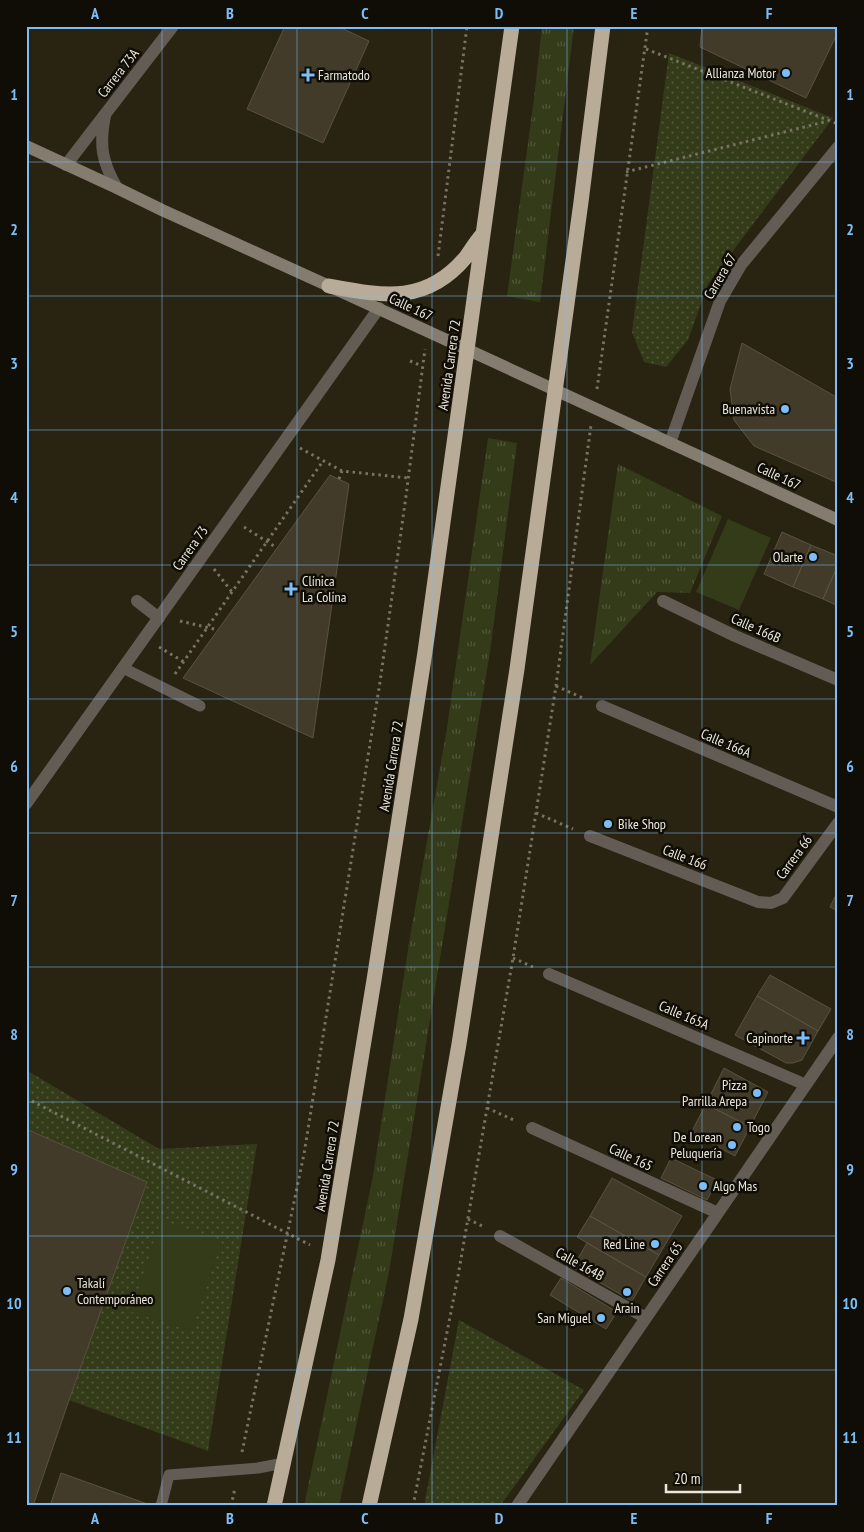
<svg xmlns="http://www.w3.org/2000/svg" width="864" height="1532" viewBox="0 0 864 1532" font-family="'PT Sans Narrow',sans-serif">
<defs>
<pattern id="grass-tufts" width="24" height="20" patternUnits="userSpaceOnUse" patternTransform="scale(1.25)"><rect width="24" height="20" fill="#343b19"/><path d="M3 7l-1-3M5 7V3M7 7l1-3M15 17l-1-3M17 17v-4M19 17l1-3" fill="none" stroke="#52573a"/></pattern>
<pattern id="park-dots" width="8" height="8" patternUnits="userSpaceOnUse" patternTransform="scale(1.25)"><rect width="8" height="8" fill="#343b19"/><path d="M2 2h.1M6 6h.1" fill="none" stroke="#52573a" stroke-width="1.8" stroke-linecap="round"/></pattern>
</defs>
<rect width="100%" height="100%" fill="#292312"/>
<path fill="url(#grass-tufts)" d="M542 26H574L540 302 507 296 534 99Z
M488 438 517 443 491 645 389 1272 339 1506H304L373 1176 410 937 447 728Z
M618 464 722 516 690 593 657 592 590 665Z"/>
<path fill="url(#park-dots)" d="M669 53 833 118 708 284 688 340 666 367 644 362 632 332Z
M26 1070 159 1149 257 1144 208 1451 69 1400 147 1182 26 1129Z
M459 1320 584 1390 500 1506H424Z"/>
<path fill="#343b19" d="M728 519 771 538 739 610 696 592Z
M161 1220 221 1240 191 1331 131 1312Z"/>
<path fill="#423b29" stroke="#58523f" d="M285 26H337L369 41 323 143 247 109Z
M702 26H838V32L806 98 700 47Z
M742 343 838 398V483L754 446 734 420 730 389Z
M330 475 349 484 313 738 183 678Z
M782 532 811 545 793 587 764 574Z
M811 545 838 556V565L823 599 793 587Z
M838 565V606L823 599Z
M838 891V911L830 907Z
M770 975 831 1009 818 1031 757 996Z
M757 996 818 1031 802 1060 793 1063H786L735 1035Z
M724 1068 768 1092 750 1127 706 1104Z
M706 1104 750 1127 735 1156 691 1133Z
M26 1129 147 1182 69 1400 33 1506H26Z
M671 1158 717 1180 707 1200 661 1178Z
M612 1178 682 1216 659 1255 590 1216Z
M590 1216 659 1255 646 1277 577 1237Z
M587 1243 646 1277 632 1301 573 1267Z
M561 1278 617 1312 606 1329 550 1295Z
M61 1473 153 1506H60L51 1503Z"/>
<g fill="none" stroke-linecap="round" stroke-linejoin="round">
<path stroke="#777264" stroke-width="3" stroke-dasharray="2.5 4" stroke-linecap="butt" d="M646 49 838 124
M626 172 828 121
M438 256 467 26
M410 361 422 366
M597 389 648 26
M300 448 342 471 408 478
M339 479 342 471
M244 527 277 548
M214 569 232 592
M180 621 218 630
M159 647 184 662
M175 674 323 461
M556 686 585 699
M536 813 573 829
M513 958 533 967
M26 1098 310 1245
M487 1108 516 1121
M468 1219 484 1227
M242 1452 304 1154 380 682 406 496 425 349
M231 1506 235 1488
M413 1506 458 1276 513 958 556 686 591 425"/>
<path stroke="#625c55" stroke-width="11" d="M123 668 200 706
M161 1506 169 1475 258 1468 284 1463"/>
<path stroke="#625c55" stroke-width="12" d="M105 116C99 145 102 162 117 188
M66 165 173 26
M670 443 720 301 741 265 838 147
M137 601 159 618
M663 601 735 636 838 680
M602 706 838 807
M26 804 379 308
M590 836 758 902 771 903 783 898 838 823
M549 974 806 1085
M532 1128 718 1213
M500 1236 646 1318
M517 1506 838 1038"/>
<path stroke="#857c70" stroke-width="12" d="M26 146 117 188 162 210 329 286 838 520"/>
<path stroke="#b8ab98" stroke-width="15" d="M329 286C383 296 426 305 466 257 471 250 476 242 482 235
M274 1506 328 1260 374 980 425 652 512 26
M369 1506 411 1319 459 1044 517 669 581 202 603 26"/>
</g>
<path fill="none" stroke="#7bbef8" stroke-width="1" stroke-opacity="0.55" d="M162 26V1506M297 26V1506M432 26V1506M567 26V1506M702 26V1506M26 162H838M26 296H838M26 430H838M26 565H838M26 699H838M26 833H838M26 967H838M26 1102H838M26 1236H838M26 1370H838"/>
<g fill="#7bbef8" stroke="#100d06" stroke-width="2">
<circle cx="786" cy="73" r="5"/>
<path d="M305.5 67.5h5v5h5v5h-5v5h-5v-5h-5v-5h5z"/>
<circle cx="785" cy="409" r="5"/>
<circle cx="813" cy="557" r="5"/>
<path d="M288.5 581.5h5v5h5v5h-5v5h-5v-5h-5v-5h5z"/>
<circle cx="608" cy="824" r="5"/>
<path d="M800.5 1030.5h5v5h5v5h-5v5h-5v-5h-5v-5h5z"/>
<circle cx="757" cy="1093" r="5"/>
<circle cx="737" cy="1127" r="5"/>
<circle cx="732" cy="1145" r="5"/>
<circle cx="703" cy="1186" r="5"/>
<circle cx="655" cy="1244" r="5"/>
<circle cx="67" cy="1291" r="5"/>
<circle cx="627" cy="1292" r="5"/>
<circle cx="601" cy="1318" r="5"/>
</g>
<g text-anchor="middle" stroke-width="5" stroke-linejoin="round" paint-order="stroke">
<g font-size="14" fill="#ebe7dc" stroke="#100d06">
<text transform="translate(118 73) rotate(-52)" y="5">Carrera 73A</text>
<text transform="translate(720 276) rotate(-60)" y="5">Carrera 67</text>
<text transform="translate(411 307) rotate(25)" y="5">Calle 167</text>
<text transform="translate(449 365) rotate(-82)" y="5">Avenida Carrera 72</text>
<text transform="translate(779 476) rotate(25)" y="5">Calle 167</text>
<text transform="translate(190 548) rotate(-55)" y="5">Carrera 73</text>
<text transform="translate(756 628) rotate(24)" y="5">Calle 166B</text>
<text transform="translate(726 743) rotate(23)" y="5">Calle 166A</text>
<text transform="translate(391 766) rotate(-81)" y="5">Avenida Carrera 72</text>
<text transform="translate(685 857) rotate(21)" y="5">Calle 166</text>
<text transform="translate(794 857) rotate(-54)" y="5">Carrera 66</text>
<text transform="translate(684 1015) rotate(23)" y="5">Calle 165A</text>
<text transform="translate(631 1157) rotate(25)" y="5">Calle 165</text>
<text transform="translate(327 1166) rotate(-81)" y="5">Avenida Carrera 72</text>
<text transform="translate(580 1264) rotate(29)" y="5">Calle 164B</text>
<text transform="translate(665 1264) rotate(-56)" y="5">Carrera 65</text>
</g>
<g font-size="14" fill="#ebe7dc" stroke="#100d06" text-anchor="end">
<text x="776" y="78">Allianza Motor</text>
<text x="318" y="80" text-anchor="start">Farmatodo</text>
<text x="775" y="414">Buenavista</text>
<text x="803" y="562">Olarte</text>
<text x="302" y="586" text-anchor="start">Clínica<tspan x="302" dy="16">La Colina</tspan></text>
<text x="618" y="829" text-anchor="start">Bike Shop</text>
<text x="793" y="1043">Capinorte</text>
<text x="747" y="1090">Pizza<tspan x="747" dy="16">Parrilla Arepa</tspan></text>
<text x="747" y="1132" text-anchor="start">Togo</text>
<text x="722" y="1142">De Lorean<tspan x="722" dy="16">Peluquería</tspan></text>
<text x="713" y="1191" text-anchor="start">Algo Mas</text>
<text x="645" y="1249">Red Line</text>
<text x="77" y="1288" text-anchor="start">Takalí<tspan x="77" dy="16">Contemporáneo</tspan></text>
<text x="627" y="1313" text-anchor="middle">Arain</text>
<text x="591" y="1323">San Miguel</text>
</g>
</g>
<rect width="864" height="1532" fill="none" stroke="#100d06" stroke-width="55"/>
<path d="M666 1484v8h74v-8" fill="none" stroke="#ebe7dc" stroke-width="2.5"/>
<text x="674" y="1484" font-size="15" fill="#ebe7dc" stroke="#100d06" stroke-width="4" paint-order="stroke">20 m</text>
<rect x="28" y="28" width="808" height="1476" fill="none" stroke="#7bbef8" stroke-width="2"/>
<g font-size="16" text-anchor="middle" font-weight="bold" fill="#7bbef8">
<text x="95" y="19">A</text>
<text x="230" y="19">B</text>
<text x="365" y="19">C</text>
<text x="499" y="19">D</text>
<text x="634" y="19">E</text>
<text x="769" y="19">F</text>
<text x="14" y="100">1</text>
<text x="850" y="100">1</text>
<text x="14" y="235">2</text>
<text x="850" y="235">2</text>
<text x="14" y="369">3</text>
<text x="850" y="369">3</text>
<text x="14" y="503">4</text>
<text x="850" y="503">4</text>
<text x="14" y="637">5</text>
<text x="850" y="637">5</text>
<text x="14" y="772">6</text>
<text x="850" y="772">6</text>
<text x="14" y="906">7</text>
<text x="850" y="906">7</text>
<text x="14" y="1040">8</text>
<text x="850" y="1040">8</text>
<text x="14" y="1175">9</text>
<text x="850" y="1175">9</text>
<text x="14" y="1309">10</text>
<text x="850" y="1309">10</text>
<text x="14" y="1443">11</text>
<text x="850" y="1443">11</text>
<text x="95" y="1524">A</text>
<text x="230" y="1524">B</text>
<text x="365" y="1524">C</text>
<text x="499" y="1524">D</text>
<text x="634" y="1524">E</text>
<text x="769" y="1524">F</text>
</g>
</svg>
